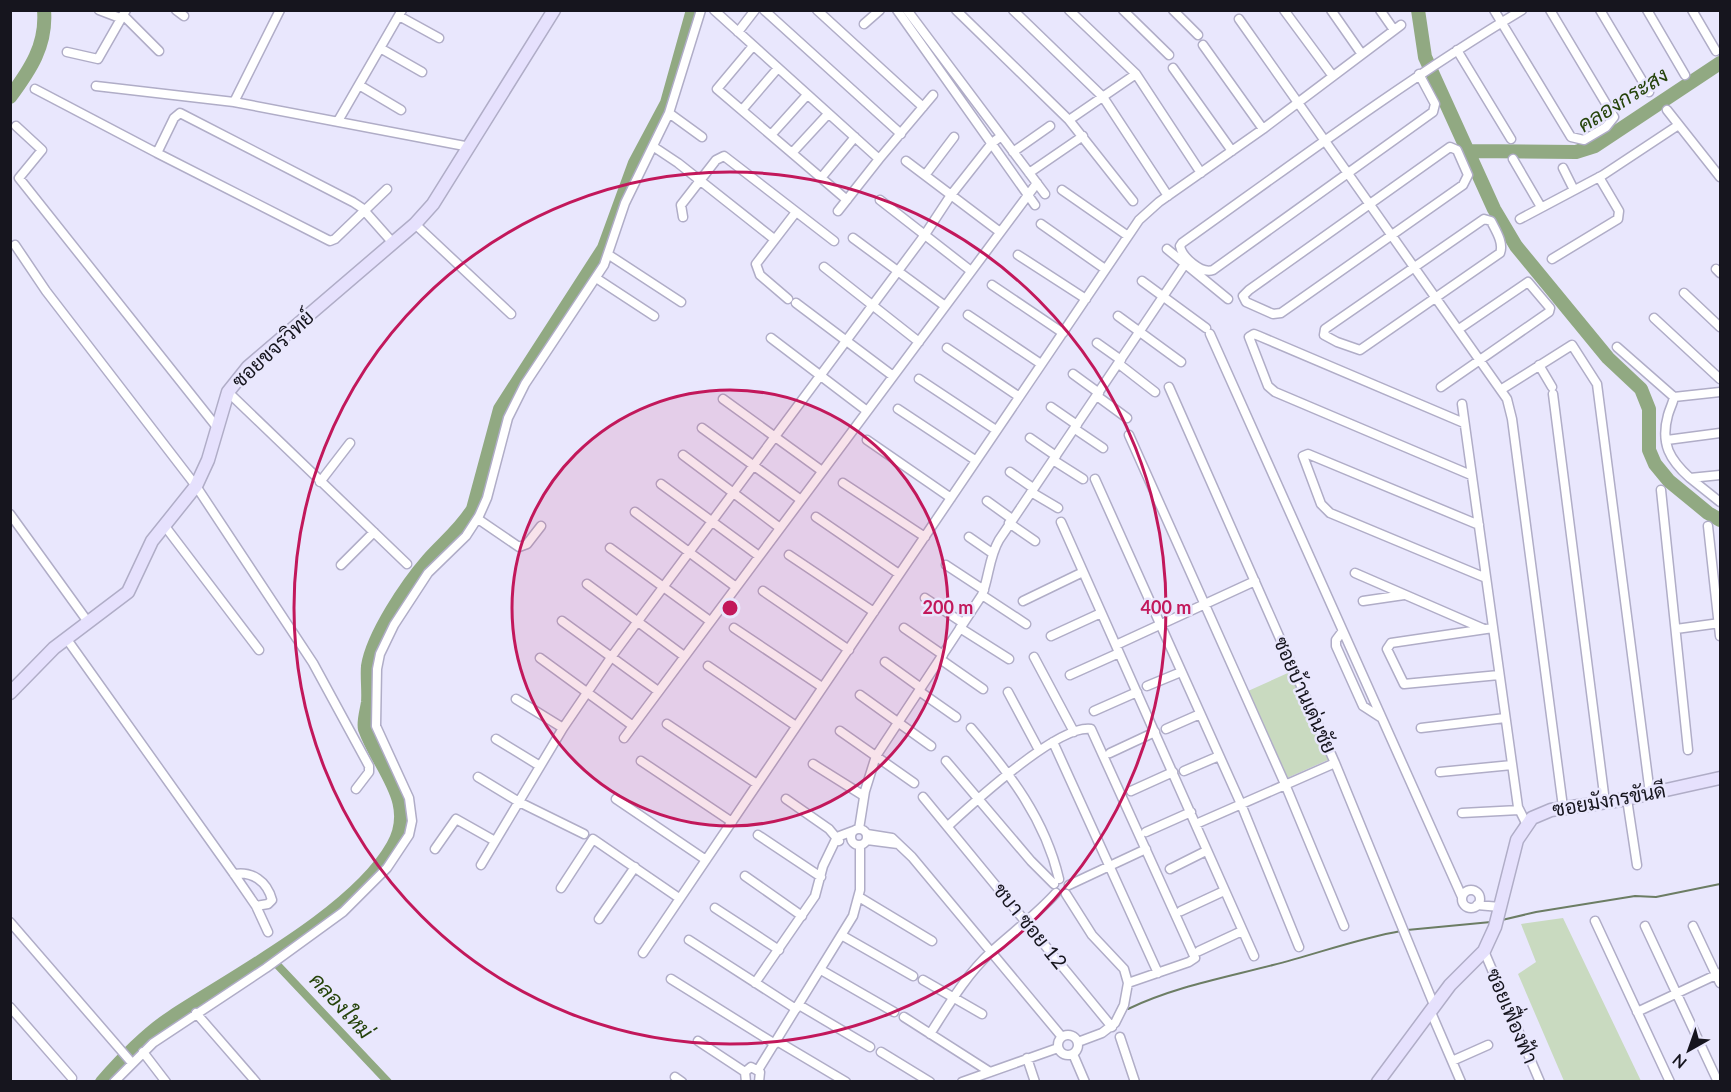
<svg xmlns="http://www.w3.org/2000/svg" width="1731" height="1092" viewBox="0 0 1731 1092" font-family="Lato,Sarabun,sans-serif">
<rect width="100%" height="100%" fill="#e9e7fd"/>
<path fill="#c9dac0" d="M1290 672 1330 759 1287 778 1248 691Z
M1563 918 1641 1081H1564L1518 974 1536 962 1521 924Z"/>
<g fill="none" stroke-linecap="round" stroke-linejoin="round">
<path stroke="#6c7d64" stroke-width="2" d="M1502 920 1536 912 1635 896 1656 897 1720 884
M1407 930 1491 922
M1128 1009C1174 987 1223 978 1273 965 1317 954 1356 939 1401 931"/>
<path stroke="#91a982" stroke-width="8" d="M268 955 388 1082"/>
<path stroke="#91a982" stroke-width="14" d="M1418 10 1425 57 1494 209 1516 246 1608 358 1641 389 1649 409V450L1655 464 1669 481 1708 513 1720 520
M10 97C30 70 47 45 44 10
M1470 151 1576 152 1595 146 1720 63
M102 1082C123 1058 146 1034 172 1017 236 975 356 912 393 846 418 802 379 769 365 729 363 722 367 710 368 702 369 691 367 678 368 666 373 635 407 584 428 560 443 543 461 529 473 509L500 409 604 248 635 163 667 103 693 10"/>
<defs>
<path id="street" d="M99 10 120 18
M176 10 184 16
M714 10 879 159 933 95
M764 10 901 134
M817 10 923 107
M897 10 1035 205
M907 10 1045 194
M956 10 1069 120 1133 201
M1013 10 1103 97 1168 196
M1069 10 1136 74 1201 173
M1123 10 1169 55
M1173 10 1198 35
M1284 10 1332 75
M1331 10 1361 53
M1380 10 1394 30
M1494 10 1571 137 1584 140 1606 127 1614 117 1550 10
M1600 10 1649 92
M1647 10 1685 75
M1692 10 1716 51
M123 15 159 51
M399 16 439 38
M1239 19 1507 399 1512 419 1563 807
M864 24 880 10
M738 32 755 10
M1203 45 1263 129
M753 46 717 89 847 200
M380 48 422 72
M1457 50 1511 139
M67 52 98 59 126 10
M1173 68 1232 151
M1419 74 1435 104 1433 112 1213 270C1201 274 1182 257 1180 246L1182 243C1294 163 1404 81 1522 10
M359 85 401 110
M96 86 234 102 470 147
M35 89 157 153 174 118 180 113 353 202 362 208 393 243
M234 102 280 10
M742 110 778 68
M1667 110 1720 177
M669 113 702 137
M1069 120 1136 74
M338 121 402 10
M16 126 42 150 19 178 216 426
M771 135 807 95
M654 147 678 163 774 239
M1450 147 1457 150 1468 175 1463 185 1281 313 1273 314 1246 302 1243 296 1249 290Z
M1013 152 1050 126
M157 153 330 241 335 239 387 189
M792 153 828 114
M1513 159 1541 207
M906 161 1000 232
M1563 168 1574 190
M1029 173 1083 136
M926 174 954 137
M821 178 855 137
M1062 190 1128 236
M880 200 971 271
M838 211 879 159
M683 217 681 205 716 160 724 156 834 241
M1484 219 1491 221C1496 231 1504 243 1500 253L1360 350 1337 342 1324 335 1325 329Z
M1520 219 1603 175 1677 126
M415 224 511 314
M1041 224 1105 269
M853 238 945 306
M15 245 46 291 196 486 313 663 369 766V772L356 789
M1167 249 1228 299
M609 255 681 302
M1018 255 1086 299
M1552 259 1618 219 1619 211 1599 177
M824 267 919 342
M1716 269 1720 273
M596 278 654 316
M1142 281 1206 328
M992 285 1063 333
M1684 293 1720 327
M788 299 760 275 756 264 796 212
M796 303 893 376
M968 315 1041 364
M1118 316 1181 362
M1654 318 1720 379
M1210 334 1462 897
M771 338 867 411
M1097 343 1121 360
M1617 347 1674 397C1673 403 1670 408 1668 415 1660 444 1670 460 1690 478L1720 475
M947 348 1018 396
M1119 364 1155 392
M1539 365 1552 387
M1073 374 1099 393
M919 379 996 430
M1169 387 1335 763 1434 1005
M1441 387 1549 312 1550 308 1528 282 1459 329
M1502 389 1572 345 1597 384 1650 794
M228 392 407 564
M1553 394 1605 802
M1097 396 1127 418
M1674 397 1720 392
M723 399 822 471
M1462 404 1518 807 1526 823
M1051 407 1077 425
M898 409 975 460
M1464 423 1259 336 1254 334 1249 337 1268 386 1275 392 1471 475
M702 428 801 500
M1075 429 1103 448
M1129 435 1285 784 1344 926
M1030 438 1056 456
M867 440 951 498
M1667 440 1720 433
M683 455 780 528
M1053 460 1083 479
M1010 472 1033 488
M1690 478 1720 502
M1095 479 1241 804 1299 947
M320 482 350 443
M843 483 925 537
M661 484 759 556
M1661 490 1688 750
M1031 492 1058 508
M987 501 1012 519
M635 512 736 587
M10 514 88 622
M816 517 899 574
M478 519 519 547 527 544 541 526
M1061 522 1254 956
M1009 523 1035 541
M164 525 259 650
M1479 525 1308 454 1303 456 1321 504 1330 513 1486 578
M1708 526 1720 636
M969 537 992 553
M610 548 710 621
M789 555 874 612
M341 565 374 532
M946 565 984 590
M1355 573 1484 629
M587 584 684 656
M763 591 849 650
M982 595 1026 624
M925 598 963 623
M1023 601 1083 572
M1363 601 1404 595
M562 621 658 691
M734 628 822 687
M904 628 943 655
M960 628 1009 659
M1493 628 1391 643 1387 649 1404 684 1499 675
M1676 629 1720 623
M1342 632 1336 640V646L1363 706 1380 717
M1051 636 1101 613
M66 638 234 874 256 906 268 932
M1116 645 1255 581
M1034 657 1074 732
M540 658 633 726
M940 659 983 689
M885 662 921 688
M708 666 796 726
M1070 675 1119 653
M1147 686 1181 672
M919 691 956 717
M1008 692 1039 750
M860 695 931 746
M516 699 563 728
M1094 711 1137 692
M667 724 757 784
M971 728C1010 774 1045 819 1059 879
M1421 728 1505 718
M1166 729 1200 714
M840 731 914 783
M624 738 1037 183
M496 739 540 766
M1053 742 1158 973
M1110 753 1155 732
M641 761 732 822
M946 761 1031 861 1054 884
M813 764 864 796
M1184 771 1219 756
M1440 772 1512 765
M478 777 519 802 584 834
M1131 791 1173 772
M923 797 1112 1027
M616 799 706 860
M786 799 829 829 839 841
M1627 799 1637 865
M1462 813 1519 810
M1196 824 1335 763
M948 826C973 803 1059 724 1091 729L1195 958 1189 962 1128 983
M851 837a8 8 0 1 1 16 0a8 8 0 1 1-16 0Z
M859 829 865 791 876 756 982 595C989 577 989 557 999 540L1185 264
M1146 832 1191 812
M867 834 892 838 912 857 1062 1037
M758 835 821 877
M867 840 898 844
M435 849 456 819 495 841
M481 865 563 728 612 656 924 236 951 195 992 143 1000 137
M1170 869 1206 851
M234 874C252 871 267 881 272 900L268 904 256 906
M745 876 802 916
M1069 885 1146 849
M561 888 593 839 679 898
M1462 899a9 9 0 1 1 18 0a9 9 0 1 1-18 0Z
M1066 894 1092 935 1124 969 1128 983 1124 1005 1115 1023 1102 1033 1078 1042
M859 897 932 941
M1477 905 1500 907
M715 908 779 950
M1181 911 1224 891
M599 919 635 867
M1595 921 1670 1082
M10 922 132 1063
M1645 926 1718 1082
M1693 926 1720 983
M843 936 913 976
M689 940 796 1009
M1199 951 1242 931
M1484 951 1540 1082
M643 953 1139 220 1159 202 1263 129 1401 25
M821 970 894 1012
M671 979 775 1044
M923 980 982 1014
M755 983 815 896 823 866 837 837 853 831
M799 1005 870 1047
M10 1007 72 1078
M1430 1010 1461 1082
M1637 1012 1720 973
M196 1013 256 1082
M904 1017 990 1072
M930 1034C948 1006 966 975 991 952 1013 932 1036 915 1056 893
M1058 1045a10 10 0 1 1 20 0a10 10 0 1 1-20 0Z
M1120 1037 1135 1082
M698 1041 745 1072
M777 1041 846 1082
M143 1052 166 1082
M881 1052 930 1082
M1073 1054 1085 1082
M1027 1058 1035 1082
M1452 1061 1488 1045
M758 1070 853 916 860 890V845
M675 1077 682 1082
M114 1082 153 1043 266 968 343 912 387 868 409 835 412 821 409 798 376 726 377 669 380 654 394 625 428 573 466 536 479 516 487 498 508 418 525 384 604 265 625 203 669 113 701 10
M746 1082 745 1072 751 1067 760 1072 759 1082
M962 1082 1058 1048"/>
<path id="secondary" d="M10 693 54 648 128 592 152 541 196 486 208 460 228 392 248 367 415 224 433 204 554 10
M1378 1082 1450 985 1484 951 1495 927 1517 840 1532 818 1551 810 1621 800 1720 778"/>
</defs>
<use href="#street" stroke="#b0adc7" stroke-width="11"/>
<use href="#secondary" stroke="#b0adc7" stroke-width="15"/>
<use href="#street" stroke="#fff" stroke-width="8"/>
<use href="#secondary" stroke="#e6e1fd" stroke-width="12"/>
</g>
<circle cx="730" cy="608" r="218" fill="#c2185b" fill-opacity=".12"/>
<g fill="none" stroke="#c2185b" stroke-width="3">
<circle cx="730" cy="608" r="218"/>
<circle cx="730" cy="608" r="436"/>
</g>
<g text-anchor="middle" stroke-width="5" stroke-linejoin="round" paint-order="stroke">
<g font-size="20" fill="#16151e" stroke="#e9e7fd">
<text transform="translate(273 349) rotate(-43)" y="7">ซอยขจรวิทย์</text>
<text transform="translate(1305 695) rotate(66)" y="7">ซอยบ้านเด่นชัย</text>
<text transform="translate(1609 800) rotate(-10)" y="7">ซอยมังกรขันดี</text>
<text transform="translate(1030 926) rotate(51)" y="7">ชบา ซอย 12</text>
<text transform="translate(1512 1016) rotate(67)" y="7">ซอยเฟื่องฟ้า</text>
</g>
<g font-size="21" font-style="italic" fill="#25430a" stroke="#e9e7fd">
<text transform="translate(1623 100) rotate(-32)" y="7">คลองกระสง</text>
<text transform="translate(341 1006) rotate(47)" y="7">คลองใหม่</text>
</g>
</g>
<circle cx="730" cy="608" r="9" fill="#c2185b" stroke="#e9e7fd" stroke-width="3"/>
<g font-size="18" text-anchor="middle" font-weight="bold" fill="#c2185b" stroke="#e9e7fd" stroke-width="5" stroke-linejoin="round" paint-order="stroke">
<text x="948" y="614">200 m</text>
<text x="1166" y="614">400 m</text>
</g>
<rect width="1731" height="1092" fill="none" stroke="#16151e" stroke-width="24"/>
<g transform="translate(1689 1050) rotate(220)" stroke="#e9e7fd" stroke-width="4.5" paint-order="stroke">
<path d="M0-4.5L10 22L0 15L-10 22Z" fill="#16151e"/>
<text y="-9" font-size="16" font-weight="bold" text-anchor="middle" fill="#16151e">N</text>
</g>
</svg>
